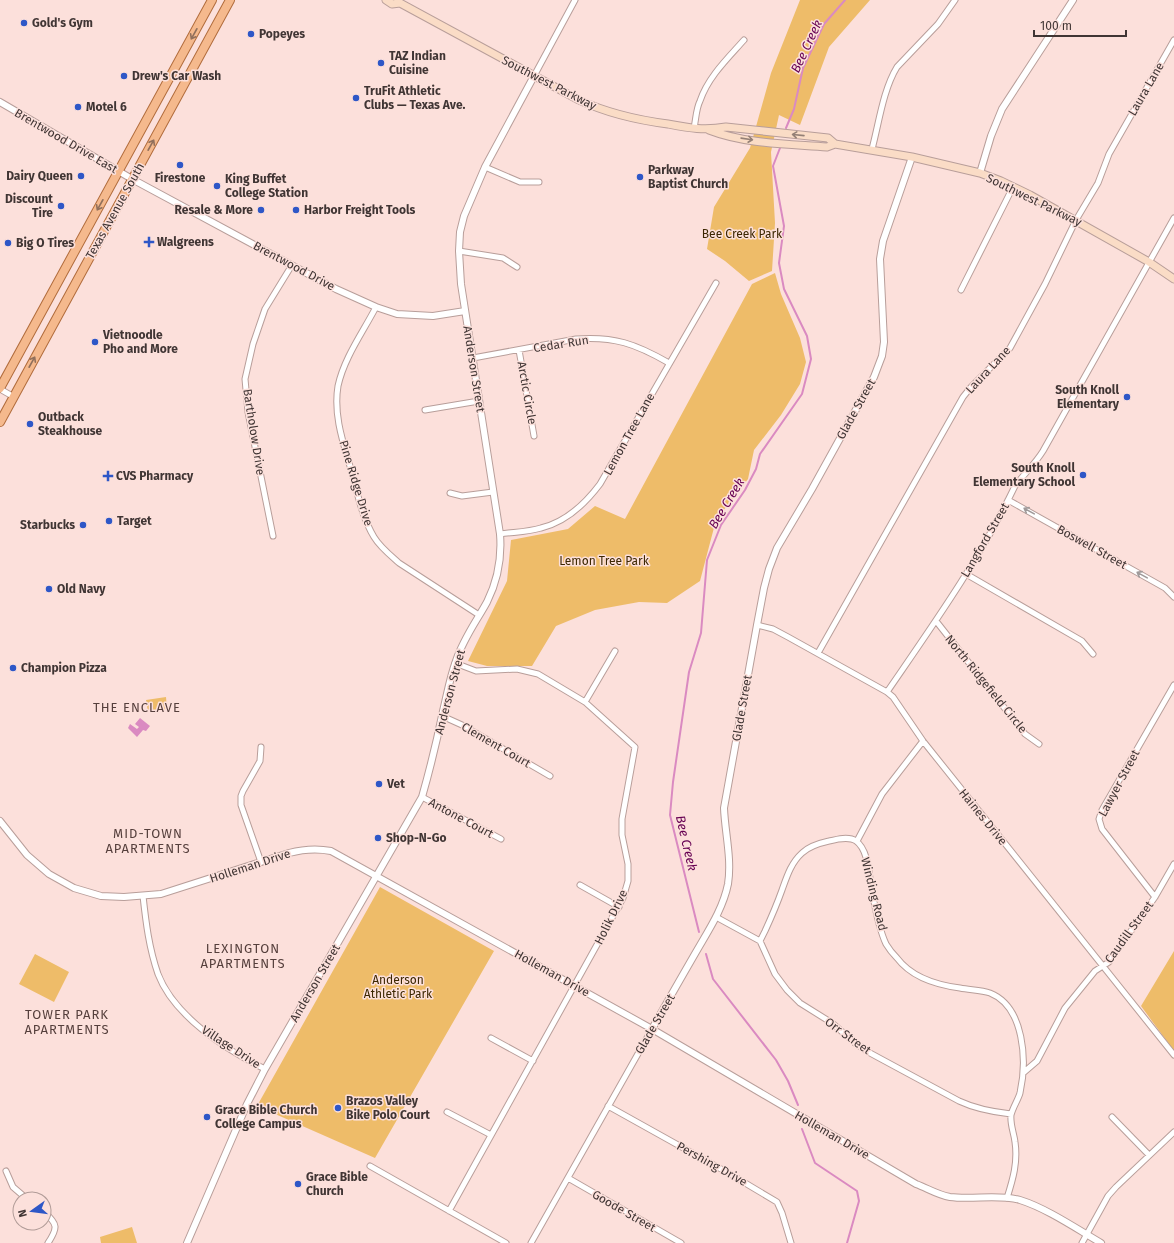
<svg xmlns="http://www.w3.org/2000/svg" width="1174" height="1243" viewBox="0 0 1174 1243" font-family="'Fira Sans',sans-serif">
<rect width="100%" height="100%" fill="#fce0db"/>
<path fill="#eebc69" d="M800 0H870L829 47 800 125 779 115 771 152 775 223 772 271 749 281 725 261 707 249 714 207 750 148 771 73Z
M775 273 781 294 800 338 806 362 800 384 781 415 754 450 748 479 716 520 700 581 667 603 639 602 595 610 556 626 532 666H487L468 661 507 581 511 540 568 529 595 506 625 519 752 284Z
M166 697 167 709 148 712 146 700Z
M380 887 494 951 375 1158 257 1106Z
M1174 951V1051L1141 1006Z
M35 954 69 972 54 1002 19 984Z
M132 1227 137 1243H101L100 1237Z"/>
<path fill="#da8ac1" d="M140 718 150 726 146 731 143 730 137 737 128 728 130 724 137 729 139 727 135 724Z"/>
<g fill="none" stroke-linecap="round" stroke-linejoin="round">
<path stroke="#da8ac1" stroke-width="2" d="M786 128 794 109 803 68 824 24 845 0
M699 932 670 815 673 782 689 672 701 633 707 560 721 525 745 490 756 469 760 454 802 394 811 359 807 336 784 289 779 263 784 226 773 166 780 148
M706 954 713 979 776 1060 788 1081 798 1105
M802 1129 815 1163 857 1191 859 1201 847 1243"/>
<defs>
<path id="minor" d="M534 76 575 0
M694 128C696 119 696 109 700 101 708 77 728 58 744 40
M872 149C879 123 883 90 897 67L938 24 955 0
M485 167 520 182H539
M459 251 503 258 517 267
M961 290 1013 187
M376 307C363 332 344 358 338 386 333 416 344 445 352 473 358 495 362 517 374 537 380 547 390 555 399 563L479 615
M519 350 534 436
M473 358 576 339C614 336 636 344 669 363
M0 389 14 397
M425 410 479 401
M450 493 462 496 493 492
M1008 500 1165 588 1174 597
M500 534C514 532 528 532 541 528 566 522 585 504 600 484L716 283
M273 536 248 412 245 379 253 344 265 309 292 265
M966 574 1082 641 1093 654
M936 621 1025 734 1039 744
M757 625 773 629 788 637 887 692 893 697 923 741 1174 1055
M818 653 963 397 971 387 1010 348 1045 284 1076 220 1098 183 1109 154 1174 40
M887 692C933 625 980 559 1015 486 1024 474 1035 464 1043 451L1174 218
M585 702 615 651
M442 716 462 725 550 776
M422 797 501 839
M857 841 882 794 923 741
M261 862 241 805V796L243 791 260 761 261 747
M580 885 619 907
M143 896C146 923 149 948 158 974 174 1016 226 1050 265 1069
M1155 897 1102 829 1099 819 1102 810 1174 685
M716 917 760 941 775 974 787 990 800 1003 832 1023 855 1043 870 1053 959 1101C976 1109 993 1112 1011 1114
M760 941 765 931C771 918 777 904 782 890 787 876 791 863 802 853 809 846 820 843 829 841 837 839 849 836 856 841 869 850 869 877 872 891 875 908 879 929 886 944 889 949 893 954 897 958 912 978 937 985 960 988 970 990 981 990 990 993 1025 1007 1027 1062 1020 1093 1018 1100 1013 1107 1011 1115 1010 1125 1014 1133 1015 1142 1018 1162 1013 1179 1007 1198
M491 1038 533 1061
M1023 1073 1037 1061 1065 1008 1095 971 1109 962 1155 897 1174 864
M608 1106 730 1174 777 1202 782 1213 791 1243
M447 1112 491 1135
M1112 1117 1149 1155
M370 1166 506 1243
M6 1171 13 1187 27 1199
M568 1178 681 1243
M449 1211 623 898 628 881V864L622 835V819L635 747 585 702 538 674 517 669 476 671 455 663
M44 1212C58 1224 58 1228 48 1243
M531 1243 652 1029
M1082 1243 1108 1196 1116 1187 1174 1132"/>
<path id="tertiary" d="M0 102 132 179 336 289 376 307 397 314 433 316 465 311
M980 173 991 136 1002 109 1073 0
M0 821 27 855 49 874 74 888 101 896 124 897 161 894 289 853C304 849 316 848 331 851L652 1029 916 1184C927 1188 938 1195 950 1197 972 1200 999 1194 1020 1200 1046 1208 1077 1229 1101 1243
M652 1029C666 1004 681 978 696 952 708 931 723 909 728 884 732 859 725 833 724 808L757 625 764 588 769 569 777 548 812 489 874 377 882 356 884 342 880 259 883 241 912 157
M187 1243 247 1104 265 1069 422 797C430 769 437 740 443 711 447 695 450 677 456 661 463 639 476 622 487 602 498 580 502 559 500 534L461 284 459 251 460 232 464 216 485 167 534 76"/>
<path id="secondary" d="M386 0 392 4 400 3
M398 0 400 3 579 100C607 113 637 120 668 124 689 128 704 131 726 127L828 138 835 144 912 157 980 173 1001 181 1030 195 1149 262 1174 279
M709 130C745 144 789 144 827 147L835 144"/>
<path id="primary" d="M0 388 212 0
M0 422 230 0"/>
</defs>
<use href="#minor" stroke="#b89e9a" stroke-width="7"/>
<use href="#tertiary" stroke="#b89e9a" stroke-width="8"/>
<use href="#secondary" stroke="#b89e9a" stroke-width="9"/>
<use href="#primary" stroke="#b16c3c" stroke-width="10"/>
<use href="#minor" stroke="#fff" stroke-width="5"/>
<use href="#tertiary" stroke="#fff" stroke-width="6"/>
<use href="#secondary" stroke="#fadcc6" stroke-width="7"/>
<use href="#primary" stroke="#f5b98d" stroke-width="8"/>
</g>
<defs><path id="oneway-shaft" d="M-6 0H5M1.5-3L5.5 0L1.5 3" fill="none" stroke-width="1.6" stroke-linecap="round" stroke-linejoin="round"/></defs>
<g stroke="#91705c">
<use href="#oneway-shaft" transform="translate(194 34) rotate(119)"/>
<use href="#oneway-shaft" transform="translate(151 145) rotate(-61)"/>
<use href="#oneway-shaft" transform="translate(100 205) rotate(119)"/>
<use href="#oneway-shaft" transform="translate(32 362) rotate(-61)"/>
</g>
<g stroke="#948076">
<use href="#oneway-shaft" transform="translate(798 135) rotate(-174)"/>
<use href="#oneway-shaft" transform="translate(747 139) rotate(8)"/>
</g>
<g stroke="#a09a9a">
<use href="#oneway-shaft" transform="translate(1029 511) rotate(-151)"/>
<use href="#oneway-shaft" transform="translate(1142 575) rotate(-151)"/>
</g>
<g fill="#2e57c7" stroke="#fce0db" stroke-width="1.5">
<circle cx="24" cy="23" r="4"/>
<circle cx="251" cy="34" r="4"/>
<circle cx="381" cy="63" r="4"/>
<circle cx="124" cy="76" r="4"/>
<circle cx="356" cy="98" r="4"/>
<circle cx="78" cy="107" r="4"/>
<circle cx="180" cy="165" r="4"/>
<circle cx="81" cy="176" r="4"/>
<circle cx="640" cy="177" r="4"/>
<circle cx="217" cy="186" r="4"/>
<circle cx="61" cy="206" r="4"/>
<circle cx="261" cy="210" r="4"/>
<circle cx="296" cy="210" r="4"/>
<path d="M147 236h4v4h4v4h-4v4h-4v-4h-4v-4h4z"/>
<circle cx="8" cy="243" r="4"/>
<circle cx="95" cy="342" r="4"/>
<circle cx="1127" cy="397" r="4"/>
<circle cx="30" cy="424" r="4"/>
<circle cx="1083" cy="475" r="4"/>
<path d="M106 470h4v4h4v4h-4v4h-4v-4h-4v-4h4z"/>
<circle cx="109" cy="521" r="4"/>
<circle cx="83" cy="525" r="4"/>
<circle cx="49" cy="589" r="4"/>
<circle cx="13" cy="668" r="4"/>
<circle cx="379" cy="784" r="4"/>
<circle cx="378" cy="838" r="4"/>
<circle cx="338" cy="1108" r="4"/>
<circle cx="207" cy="1117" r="4"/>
<circle cx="298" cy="1184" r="4"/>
</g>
<g text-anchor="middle" stroke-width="3" stroke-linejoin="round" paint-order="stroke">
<g font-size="12" font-weight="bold" fill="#403534" stroke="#fce0db" text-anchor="start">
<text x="32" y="27">Gold's Gym</text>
<text x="259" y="38">Popeyes</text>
<text x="389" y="60">TAZ Indian<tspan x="389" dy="14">Cuisine</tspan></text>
<text x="132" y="80">Drew's Car Wash</text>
<text x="364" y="95">TruFit Athletic<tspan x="364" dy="14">Clubs — Texas Ave.</tspan></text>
<text x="86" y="111">Motel 6</text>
<text x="648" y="174">Parkway<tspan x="648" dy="14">Baptist Church</tspan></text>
<text x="73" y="180" text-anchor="end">Dairy Queen</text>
<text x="180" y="182" text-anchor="middle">Firestone</text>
<text x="225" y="183">King Buffet<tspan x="225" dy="14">College Station</tspan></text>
<text x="53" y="203" text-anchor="end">Discount<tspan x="53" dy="14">Tire</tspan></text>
<text x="253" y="214" text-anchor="end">Resale &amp; More</text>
<text x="304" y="214">Harbor Freight Tools</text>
<text x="157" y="246">Walgreens</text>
<text x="16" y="247">Big O Tires</text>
<text x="103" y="339">Vietnoodle<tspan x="103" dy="14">Pho and More</tspan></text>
<text x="1119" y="394" text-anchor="end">South Knoll<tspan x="1119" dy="14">Elementary</tspan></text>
<text x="38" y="421">Outback<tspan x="38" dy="14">Steakhouse</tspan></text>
<text x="1075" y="472" text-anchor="end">South Knoll<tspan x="1075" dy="14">Elementary School</tspan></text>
<text x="116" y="480">CVS Pharmacy</text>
<text x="117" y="525">Target</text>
<text x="75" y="529" text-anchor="end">Starbucks</text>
<text x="57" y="593">Old Navy</text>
<text x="21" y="672">Champion Pizza</text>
<text x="387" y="788">Vet</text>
<text x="386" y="842">Shop-N-Go</text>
<text x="346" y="1105">Brazos Valley<tspan x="346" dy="14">Bike Polo Court</tspan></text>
<text x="215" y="1114">Grace Bible Church<tspan x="215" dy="14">College Campus</tspan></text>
<text x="306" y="1181">Grace Bible<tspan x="306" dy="14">Church</tspan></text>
</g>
<g font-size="12" fill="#403534" stroke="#fce0db">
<text transform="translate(549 83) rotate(27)" y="4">Southwest Parkway</text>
<text transform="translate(1146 89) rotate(-60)" y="4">Laura Lane</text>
<text transform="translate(66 141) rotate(30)" y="4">Brentwood Drive East</text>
<text transform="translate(1034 200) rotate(26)" y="4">Southwest Parkway</text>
<text transform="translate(115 211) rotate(-61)" y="4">Texas Avenue South</text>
<text transform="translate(294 266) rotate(28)" y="4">Brentwood Drive</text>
<text transform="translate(561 344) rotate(-9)" y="4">Cedar Run</text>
<text transform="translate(474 369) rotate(81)" y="4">Anderson Street</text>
<text transform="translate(988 370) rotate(-47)" y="4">Laura Lane</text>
<text transform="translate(527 393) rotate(80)" y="4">Arctic Circle</text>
<text transform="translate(856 409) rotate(-61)" y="4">Glade Street</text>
<text transform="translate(254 432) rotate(81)" y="4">Bartholow Drive</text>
<text transform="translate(629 434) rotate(-61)" y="4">Lemon Tree Lane</text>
<text transform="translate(356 483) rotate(73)" y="4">Pine Ridge Drive</text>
<text transform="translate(985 540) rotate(-60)" y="4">Langford Street</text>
<text transform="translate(1092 547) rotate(29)" y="4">Boswell Street</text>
<text transform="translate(986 684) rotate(51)" y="4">North Ridgefield Circle</text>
<text transform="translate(450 692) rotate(-75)" y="4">Anderson Street</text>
<text transform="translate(742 708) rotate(-80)" y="4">Glade Street</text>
<text transform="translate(496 745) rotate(30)" y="4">Clement Court</text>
<text transform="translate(1119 783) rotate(-62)" y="4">Lawyer Street</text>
<text transform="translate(983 817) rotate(51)" y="4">Haines Drive</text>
<text transform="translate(461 818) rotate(28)" y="4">Antone Court</text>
<text transform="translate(250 866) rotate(-18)" y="4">Holleman Drive</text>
<text transform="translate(874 894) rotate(76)" y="4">Winding Road</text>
<text transform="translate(611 917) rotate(-64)" y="4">Holik Drive</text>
<text transform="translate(1129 932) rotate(-54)" y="4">Caudill Street</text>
<text transform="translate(552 973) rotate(29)" y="4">Holleman Drive</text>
<text transform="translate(315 983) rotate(-60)" y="4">Anderson Street</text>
<text transform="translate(655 1024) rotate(-60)" y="4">Glade Street</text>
<text transform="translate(848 1036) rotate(36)" y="4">Orr Street</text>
<text transform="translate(231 1047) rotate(33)" y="4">Village Drive</text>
<text transform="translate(832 1135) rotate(30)" y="4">Holleman Drive</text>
<text transform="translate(712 1164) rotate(29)" y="4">Pershing Drive</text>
<text transform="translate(624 1211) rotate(30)" y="4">Goode Street</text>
</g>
<g font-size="12" fill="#3c2701" stroke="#fce0db">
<text x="742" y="238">Bee Creek Park</text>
<text x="604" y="565">Lemon Tree Park</text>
<text x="398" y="984">Anderson<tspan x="398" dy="14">Athletic Park</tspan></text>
</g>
<g font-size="13" font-style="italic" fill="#660052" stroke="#fce0db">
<text transform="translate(806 46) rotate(-65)" y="5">Bee Creek</text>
<text transform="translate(726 503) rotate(-59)" y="5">Bee Creek</text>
<text transform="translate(687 843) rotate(77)" y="5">Bee Creek</text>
</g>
<g font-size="13" letter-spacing="1" fill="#553f3c" stroke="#fce0db">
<text x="137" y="712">THE ENCLAVE</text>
<text x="148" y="838">MID-TOWN<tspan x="148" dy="15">APARTMENTS</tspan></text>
<text x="243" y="953">LEXINGTON<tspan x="243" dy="15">APARTMENTS</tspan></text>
<text x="67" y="1019">TOWER PARK<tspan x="67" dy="15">APARTMENTS</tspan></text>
</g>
</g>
<g transform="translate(32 1211) rotate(256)"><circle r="19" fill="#fce0db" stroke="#b19c98"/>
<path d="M0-3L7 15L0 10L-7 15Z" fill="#2e57c7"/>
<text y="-6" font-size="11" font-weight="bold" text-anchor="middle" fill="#403534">N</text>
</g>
<path d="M1034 30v6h92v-6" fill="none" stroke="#403534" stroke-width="2"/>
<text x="1040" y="30" font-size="12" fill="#403534" stroke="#fce0db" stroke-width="3" paint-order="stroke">100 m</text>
</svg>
